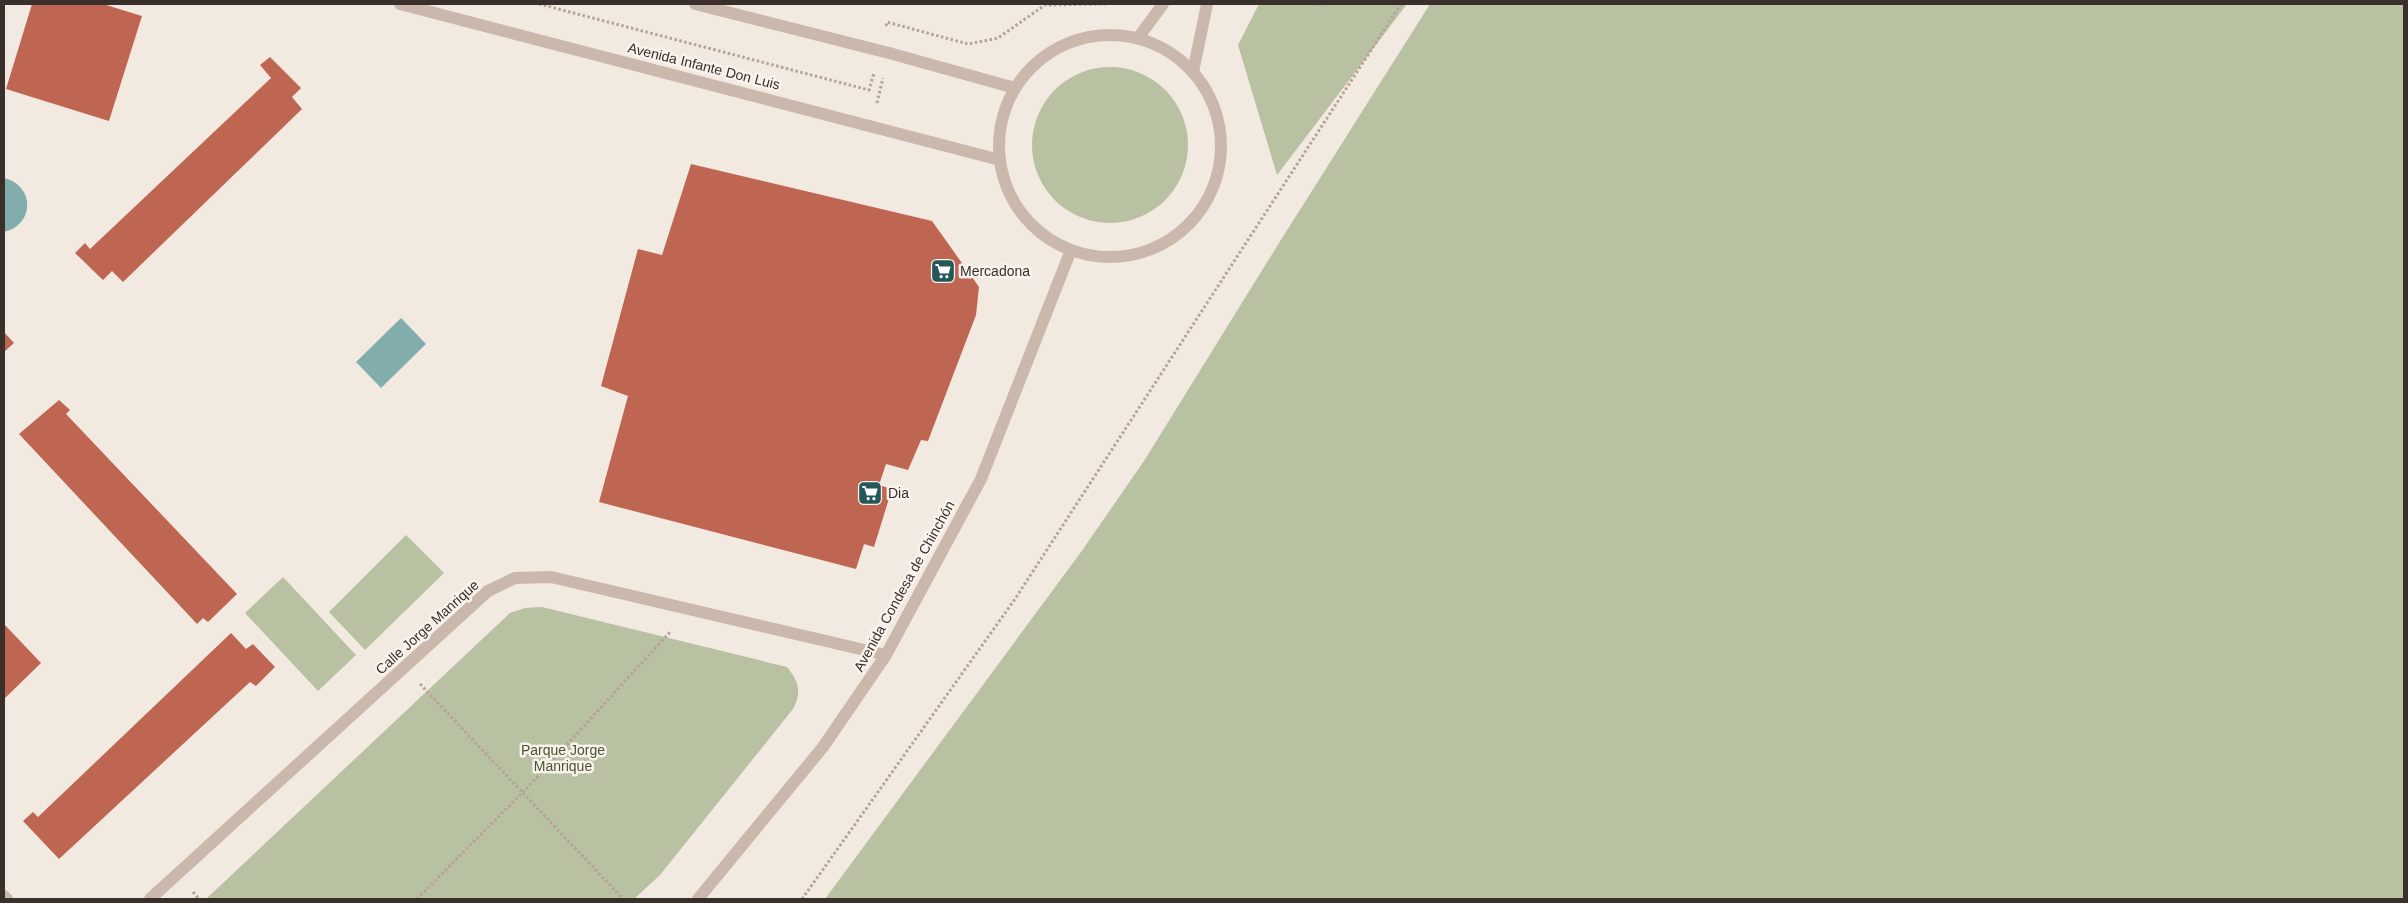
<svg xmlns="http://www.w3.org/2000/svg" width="2408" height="903" viewBox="0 0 2408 903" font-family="Helvetica,sans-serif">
<rect width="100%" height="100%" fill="#f2e9e1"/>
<path fill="#b8c1a1" d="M1259 4H1407L1277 175 1238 45Z
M1430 4H2404V899H825L1081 552 1144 461 1279 243Z
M1032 145a78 78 0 1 1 156 0a78 78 0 1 1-156 0Z
M406 535 444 573 365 650 329 612Z
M283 577 356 655 318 691 245 613Z
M542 607 787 667C799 682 802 692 793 709L660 875 634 899H206L510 613 525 608Z"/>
<path fill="#81adad" d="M4 178C35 185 35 225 4 232Z
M401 318 426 344 381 388 356 362Z"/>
<path fill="#be6652" d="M32 4H103L142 16 109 121 6 89Z
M270 57 301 88 292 97 302 109 123 282 112 271 103 280 75 253 85 243 90 249 271 78 260 65Z
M691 164 932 221 979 287 976 315 928 441 921 440 908 470 886 464 879 485 892 489 874 547 864 544 856 569 599 502 628 396 601 386 638 249 662 255Z
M4 332 14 343 4 352Z
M59 400 70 410 66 414 237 594 208 622 203 618 197 624 19 434Z
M4 624 41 663 4 699Z
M231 633 246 649 253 644 275 667 256 686 250 682 59 859 23 821 33 812 38 817Z"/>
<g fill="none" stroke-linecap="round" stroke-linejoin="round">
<path stroke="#b6a297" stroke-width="3" stroke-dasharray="2.5 2.5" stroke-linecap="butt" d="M539 4 869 90 874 73
M1317 4H1324
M886 26 887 22 968 44 998 38 1045 5 1106 4
M877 103 883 78
M420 684 623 899
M193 892 199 899
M417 899 527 788 671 631
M802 899 1015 599 1401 4"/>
<path stroke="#cab8ad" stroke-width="12" d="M400 4 1000 160
M695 4 889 53 1015 88
M999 146a111 111 0 1 1 222 0a111 111 0 1 1-222 0Z
M1138 38 1163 4
M1193 72 1207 4
M4 896 7 899
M150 899 488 591 515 578 551 577 886 655
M698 899 823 747 886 655 981 479 1071 250"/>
</g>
<defs>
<symbol id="supermarket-square" viewBox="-11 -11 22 22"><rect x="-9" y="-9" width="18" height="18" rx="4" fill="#235758" stroke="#faf3ed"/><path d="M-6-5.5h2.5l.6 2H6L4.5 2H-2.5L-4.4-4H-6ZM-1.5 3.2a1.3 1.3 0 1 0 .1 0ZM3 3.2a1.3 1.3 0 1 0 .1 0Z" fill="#fff"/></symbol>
</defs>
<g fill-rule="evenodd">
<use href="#supermarket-square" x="929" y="257" width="28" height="28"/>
<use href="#supermarket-square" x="856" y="479" width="28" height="28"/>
</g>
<g text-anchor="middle" stroke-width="5" stroke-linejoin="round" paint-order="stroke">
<g font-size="14" fill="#392f2b" stroke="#faf3ed">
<text transform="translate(704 66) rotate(14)" y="5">Avenida Infante Don Luis</text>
<text transform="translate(904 586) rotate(-61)" y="5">Avenida Condesa de Chinchón</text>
<text transform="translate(427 627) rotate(-42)" y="5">Calle Jorge Manrique</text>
</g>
<g font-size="14" fill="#392f2b" stroke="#faf3ed" text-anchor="start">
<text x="960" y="276">Mercadona</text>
<text x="888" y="498">Dia</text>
</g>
<g font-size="14" fill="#4a5530" stroke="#faf3ed">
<text x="563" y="755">Parque Jorge<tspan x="563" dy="16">Manrique</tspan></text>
</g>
</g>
<rect width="2408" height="903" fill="none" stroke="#392f2b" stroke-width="10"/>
</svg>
